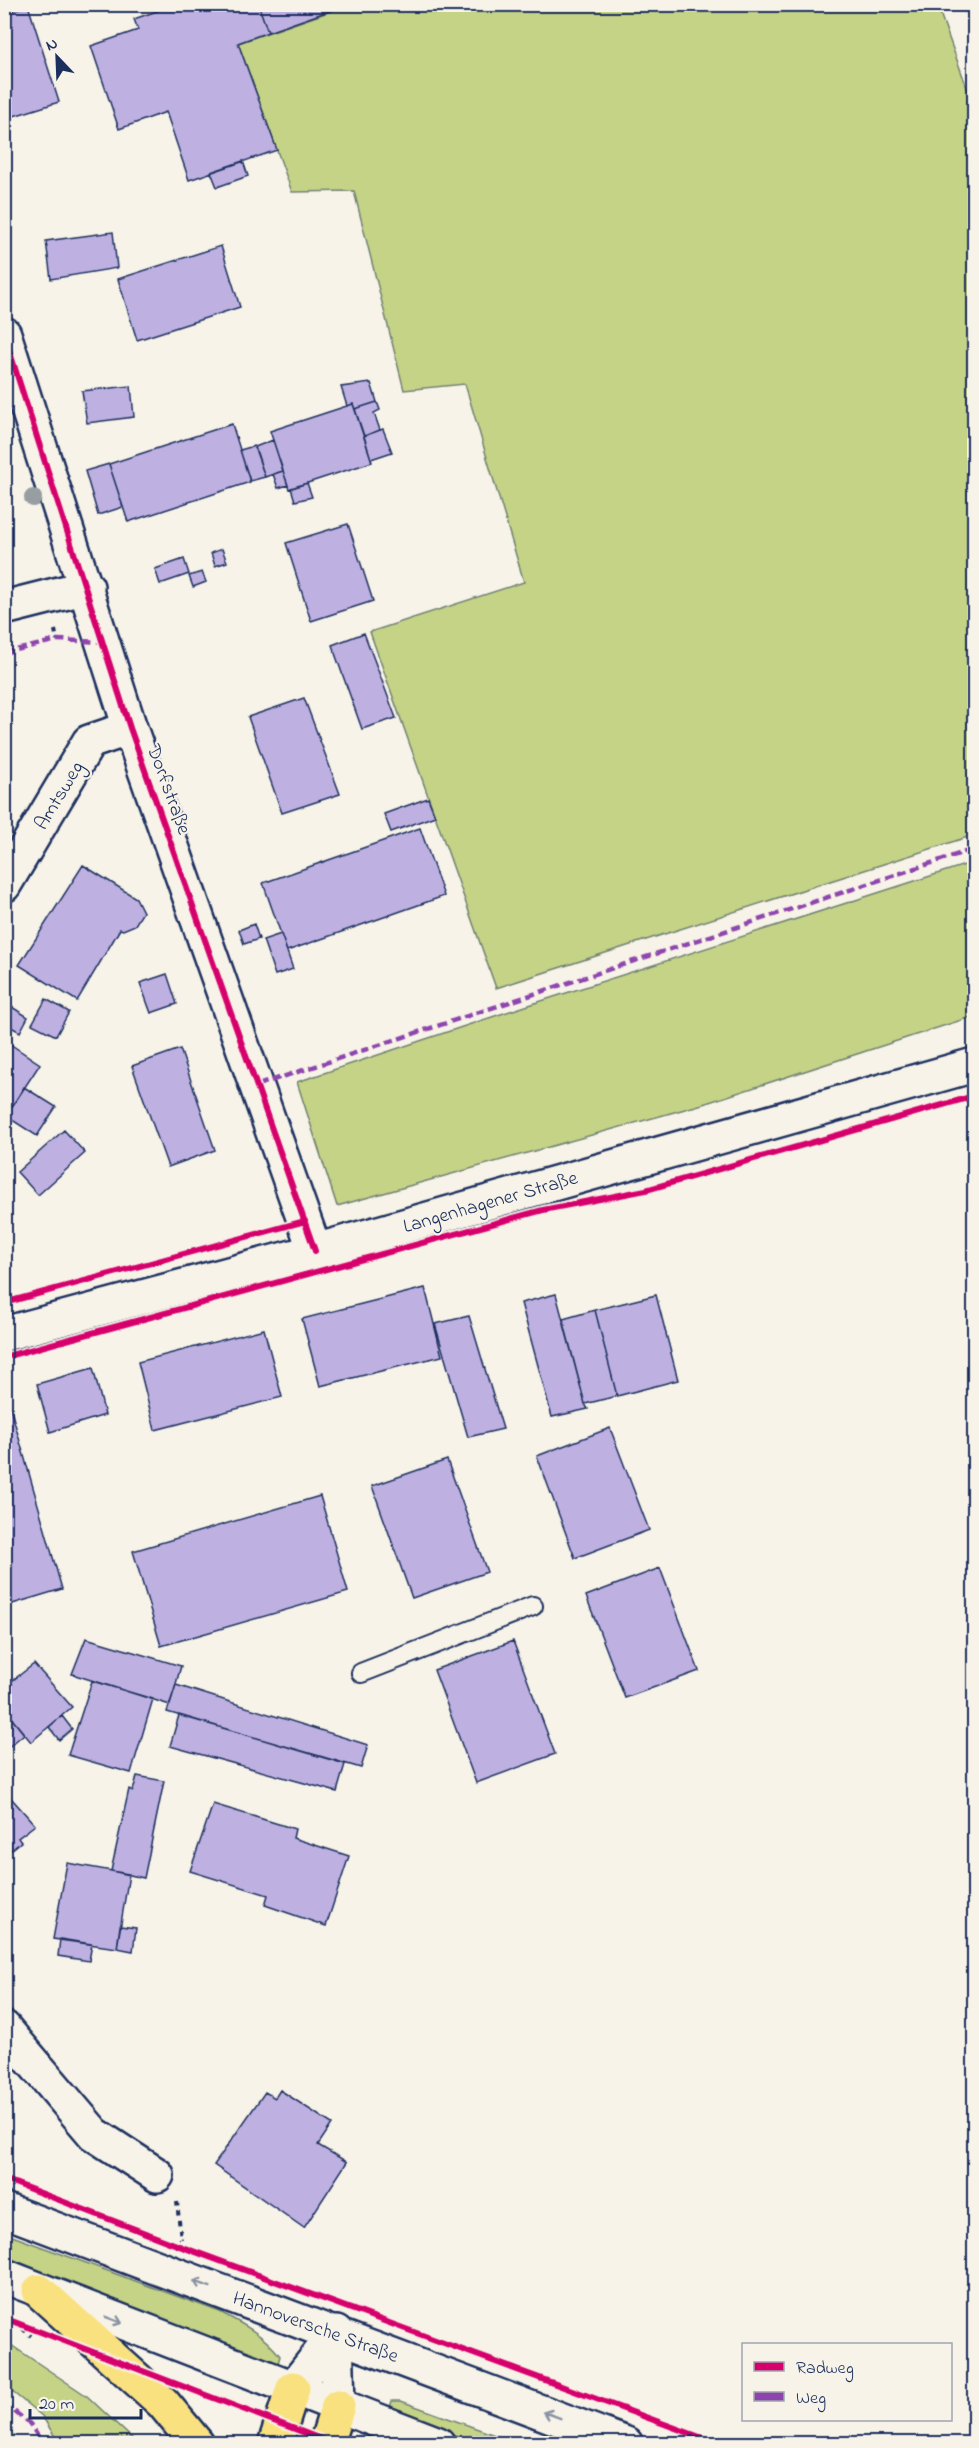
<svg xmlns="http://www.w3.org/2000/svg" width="979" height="2448" viewBox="0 0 979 2448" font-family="'Indie Flower',sans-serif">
<rect width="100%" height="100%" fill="#f7f3e8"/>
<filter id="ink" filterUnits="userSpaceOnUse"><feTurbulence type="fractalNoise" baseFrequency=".0167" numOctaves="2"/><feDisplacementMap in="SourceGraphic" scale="12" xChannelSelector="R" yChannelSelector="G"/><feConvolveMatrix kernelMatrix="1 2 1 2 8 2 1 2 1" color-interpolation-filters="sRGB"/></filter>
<g filter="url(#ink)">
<path fill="#c5d387" stroke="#708172" stroke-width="1.5" d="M349 5H937L974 107V835L496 988 370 632 524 582 465 384 404 390 354 191 292 192 238 43Z
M974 862V1016L703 1104 337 1206 297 1082 504 1013Z
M4 2233 220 2312C243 2324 264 2335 280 2356L277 2367 190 2334 5 2256Z
M5 2341 87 2396 137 2443H59L42 2416 5 2386Z
M392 2401H401L517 2443H478L398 2416 390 2407Z"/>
<path fill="#beb1e2" stroke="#1b2f5e" stroke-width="1.5" d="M177 4H258L268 32 238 43 277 150 189 180 166 112 119 129 91 46 138 30 134 19Z
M258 4H349L268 32Z
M28 5 59 102 4 119V13Z
M243 161 248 176 217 187 211 172Z
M113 232 117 268 51 279 46 241Z
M221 246 240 307 137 340 118 279Z
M371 383 377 402 355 409 353 404 347 406 341 387Z
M131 386 134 417 87 423 82 391Z
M377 402 380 410 374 413 380 430 364 436 355 409Z
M353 404 372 462 289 489 270 431Z
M232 424 250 482 128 522 109 464Z
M383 429 392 452 371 459 364 436Z
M273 440 283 471 265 477 255 447Z
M254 446 265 477 250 481 240 450Z
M109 464 123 507 98 515 85 471Z
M283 471 288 485 278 488 273 474Z
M307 483 312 497 295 501 291 488Z
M348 524 373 601 311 621 286 543Z
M222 549 227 562 215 566 211 553Z
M184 559 189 574 160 584 155 569Z
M202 572 206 582 193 587 189 576Z
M364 633 396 718 362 729 332 645Z
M304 698 340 794 282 813 248 717Z
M428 798 435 816 391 832 384 814Z
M420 828 444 896 287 951 263 883Z
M83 865 136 898 143 912 135 925 123 930 120 929 77 1001 19 965Z
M254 924 259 939 244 944 239 930Z
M281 934 293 969 275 975 263 940Z
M167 974 177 1004 151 1013 140 983Z
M46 999 69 1012 56 1036 32 1024Z
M7 1004 28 1017 20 1032 4 1023Z
M4 1040 40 1064 4 1119Z
M180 1049 215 1150 168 1167 132 1066Z
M24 1087 56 1107 37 1136 6 1116Z
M64 1130 85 1153 38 1195 17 1172Z
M425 1288 442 1356 320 1386 302 1319Z
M556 1294 585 1404 588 1409 552 1417 521 1303Z
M656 1295 678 1380 617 1396 595 1310Z
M595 1310 617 1396 585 1404 563 1319Z
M469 1316 503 1429 468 1437 435 1324Z
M264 1329 282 1397 155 1430 138 1362Z
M93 1368 105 1415 50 1432 37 1384Z
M9 1403 62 1589 9 1605 4 1589V1405Z
M610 1428 649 1530 575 1558 537 1456Z
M447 1460 487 1572 412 1598 372 1486Z
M320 1496 348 1592 161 1646 133 1551Z
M660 1568 699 1671 625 1698 586 1596Z
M86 1638 181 1666 170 1705 72 1674Z
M513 1641 555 1754 476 1783 434 1670Z
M34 1664 72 1707 31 1742 4 1709V1687Z
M92 1681 153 1699 131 1773 68 1755Z
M176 1685 368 1745 361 1768 167 1712Z
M4 1709 24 1734 4 1751Z
M179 1715 345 1764 337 1792 170 1746Z
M62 1716 72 1729 59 1740 49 1727Z
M137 1776 164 1781 144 1878 111 1871 129 1789 133 1791Z
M4 1790 35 1825 18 1838 21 1842 4 1856Z
M213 1804 295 1829 293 1838 349 1856 326 1926 265 1905 268 1895 190 1871Z
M67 1863 129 1874 117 1948 53 1939Z
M120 1926 136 1928 133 1951 117 1948Z
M60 1939 92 1944 89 1961 58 1956Z
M280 2090 332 2124 318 2145 347 2162 304 2228 214 2165 265 2092 275 2098Z"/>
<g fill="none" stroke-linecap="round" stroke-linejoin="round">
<defs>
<path id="service" d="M361 1673 533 1606"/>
<path id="minor" d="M4 334 130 728 315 1251
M4 608 87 587
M4 885 89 742 130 728
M4 2028 94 2134 157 2175"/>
<path id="secondary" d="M4 1334 315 1251 974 1065
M4 2210 626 2444
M4 2276 438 2444
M336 2333 338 2406
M293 2388 336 2333"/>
<path id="motorway" d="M39 2291 163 2403 197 2444
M275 2444 293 2388
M326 2444 338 2406"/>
</defs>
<use href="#service" stroke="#1b2f5e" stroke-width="22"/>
<use href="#minor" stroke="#1b2f5e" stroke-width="38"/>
<use href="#secondary" stroke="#1b2f5e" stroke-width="38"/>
<use href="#motorway" stroke="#1b2f5e" stroke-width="38"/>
<path stroke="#1b2f5e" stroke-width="4" stroke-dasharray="4.5 4.5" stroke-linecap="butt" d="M55 630 57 640
M177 2202 181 2239
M16 2323 31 2336"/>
<use href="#service" stroke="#f7f3e8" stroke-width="18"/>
<use href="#minor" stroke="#f7f3e8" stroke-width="33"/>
<use href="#secondary" stroke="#f7f3e8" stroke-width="33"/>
<use href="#motorway" stroke="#fae180" stroke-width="33"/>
<path stroke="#8e44ad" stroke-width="4.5" stroke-dasharray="9 4.5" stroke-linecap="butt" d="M964 4 974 35
M4 653 57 640 104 642
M258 1085 974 849
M4 2403 30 2424 43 2444"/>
<defs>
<path id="cycleway" d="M4 334 130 728 315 1251
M4 1303 305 1221
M4 1357 543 1210 646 1190 974 1096
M4 2179 182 2247 719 2444
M4 2318 334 2444"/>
</defs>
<use href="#cycleway" stroke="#f7f3e8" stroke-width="10"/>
<use href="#cycleway" stroke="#d6006c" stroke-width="6"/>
</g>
<circle fill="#969ea2" cx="33" cy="498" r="9"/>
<defs><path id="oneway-shaft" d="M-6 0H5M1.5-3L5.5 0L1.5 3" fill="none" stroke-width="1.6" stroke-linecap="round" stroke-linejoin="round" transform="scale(1.5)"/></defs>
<g stroke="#8991a3">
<use href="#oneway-shaft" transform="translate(202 2284) rotate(-160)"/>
<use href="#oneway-shaft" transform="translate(114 2320) rotate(21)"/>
<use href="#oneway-shaft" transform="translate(552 2415) rotate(-159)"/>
</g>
</g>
<g text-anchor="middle" stroke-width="4.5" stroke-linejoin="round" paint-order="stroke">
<g font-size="20" fill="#1b2f5e" stroke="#f7f3e8">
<text transform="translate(170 789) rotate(70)" y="7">Dorfstraße</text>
<text transform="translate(58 795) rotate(-59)" y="7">Amtsweg</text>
<text transform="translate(490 1201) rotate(-16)" y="7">Langenhagener Straße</text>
<text transform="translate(316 2326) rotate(20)" y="7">Hannoversche Straße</text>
</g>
</g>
<rect width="979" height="2448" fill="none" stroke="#f7f3e8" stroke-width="24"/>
<rect x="12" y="12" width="955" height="2424" fill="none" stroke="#1b2f5e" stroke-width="2" filter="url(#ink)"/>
<rect x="742" y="2343" width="210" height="78" fill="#f7f3e8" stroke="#9fa5b1" stroke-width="1.5"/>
<rect x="754" y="2362" width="30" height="9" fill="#d6006c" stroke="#9fa5b1" stroke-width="1.5"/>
<text x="796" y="2373" font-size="18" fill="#1b2f5e">Radweg</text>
<rect x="754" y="2392" width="30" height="9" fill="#8e44ad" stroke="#9fa5b1" stroke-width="1.5"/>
<text x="796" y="2403" font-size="18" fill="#1b2f5e">Weg</text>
<g transform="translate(57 57) rotate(337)" stroke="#f7f3e8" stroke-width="4.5" paint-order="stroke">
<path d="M0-4.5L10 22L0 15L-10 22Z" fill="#1b2f5e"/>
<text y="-9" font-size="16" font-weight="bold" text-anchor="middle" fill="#1b2f5e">N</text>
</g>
<path d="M30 2409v9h111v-9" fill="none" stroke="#1b2f5e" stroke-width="3"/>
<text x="39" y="2409" font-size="18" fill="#1b2f5e" stroke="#f7f3e8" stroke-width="4.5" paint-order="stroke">20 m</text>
</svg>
